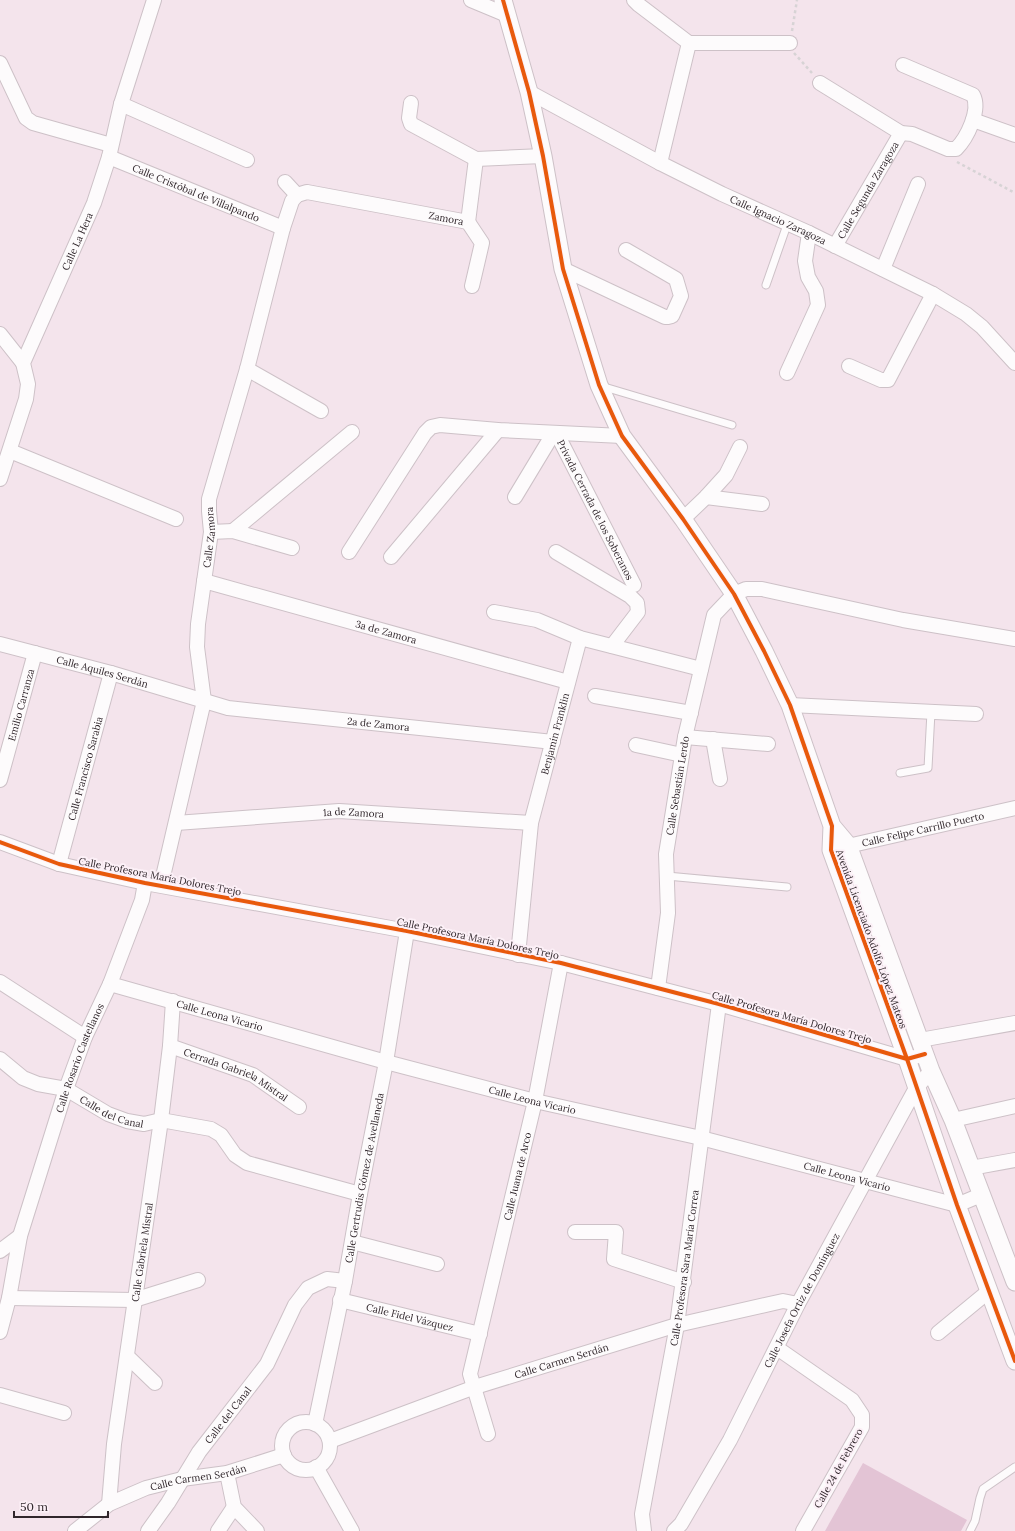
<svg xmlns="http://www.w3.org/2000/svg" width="1015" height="1531" viewBox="0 0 1015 1531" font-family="Lora,serif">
<rect width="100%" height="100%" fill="#f4e4ec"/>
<path fill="#e3c4d5" d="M863 1463 967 1520 961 1531H825Z"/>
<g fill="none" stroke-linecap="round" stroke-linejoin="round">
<defs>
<path id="service" d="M766 285 787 225
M601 386 732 425
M900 773 928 768 931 712
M667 876 787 887
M970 1531 975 1521 980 1498 983 1489 1015 1467"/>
<g id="minor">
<path d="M471 0 507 15"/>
<path d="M634 0 639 5 689 43"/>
<path d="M689 43H790"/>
<path d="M0 63 26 118 33 123 111 145"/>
<path d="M820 83 901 133 912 134 948 149H956C967 138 981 110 973 95L903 65"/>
<path id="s1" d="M529 92 660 163 722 194 809 233 933 294 966 314 982 327 1015 363"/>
<path d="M411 103 409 118 411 124 476 159"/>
<path d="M121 104 247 160"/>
<path d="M973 120 1015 135"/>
<path id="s2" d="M109 157 283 228"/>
<path d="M476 159 543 156"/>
<path d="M660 163 689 43"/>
<path d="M285 182 297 195"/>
<path id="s3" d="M297 195 307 192 468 222"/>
<path d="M468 222 482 243 472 286"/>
<path d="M468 222 476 159"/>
<path id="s4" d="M835 246 901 133"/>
<path d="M563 269 665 317H668L672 316 681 296 676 279 626 250"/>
<path d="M883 269 918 184"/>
<path d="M0 334 23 363"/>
<path d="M849 366 881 380H888L933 294"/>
<path d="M247 369 321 411"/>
<path d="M787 373 818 305 816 291 808 277 805 261 809 233"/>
<path id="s5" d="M557 434 634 585"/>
<path d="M10 451 176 519"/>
<path id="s6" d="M0 479 26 399 28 384 23 363 94 203 109 157 121 104 154 0"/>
<path d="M515 497 553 434"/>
<path d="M706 497 762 504"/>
<path d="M683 519 706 497 726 475 740 447"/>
<path d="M233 531 352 432"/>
<path d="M211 532 233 531 292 548"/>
<path d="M349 552 425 433 431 427 440 425 498 430 622 436"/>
<path d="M556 552 630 596 637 603 638 612 612 646"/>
<path d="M391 557 498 430"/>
<path id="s7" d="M204 581 568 682"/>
<path d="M494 612 537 620 580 638 701 669"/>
<path id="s8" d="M0 644 111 673 228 708 553 742"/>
<path d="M595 696 691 713"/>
<path d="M790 705 976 714"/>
<path d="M685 737 768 744"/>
<path d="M713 739 720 779"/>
<path d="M636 745 682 755"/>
<path id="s9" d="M0 780 35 653"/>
<path id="s10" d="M176 823 339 811 531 823"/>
<path d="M0 842 59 864 145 883 407 931 561 963 719 1004 907 1059 915 1057"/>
<path id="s11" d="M839 848 1015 808"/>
<path id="s12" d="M59 864 111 673"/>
<path id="s13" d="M161 885 204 701 197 647 198 624 211 532 209 511V499L247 369 283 228 292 201 297 195"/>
<path id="s14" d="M518 955 531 823 580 638"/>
<path d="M0 982 85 1037"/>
<path id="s15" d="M110 984 386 1062 535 1101 701 1138 957 1205 981 1195"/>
<path id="s16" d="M658 988 668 913 666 854 685 737 714 615 734 594 746 589H762L903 620 1015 639"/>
<path d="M920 1040 1015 1023"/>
<path id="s17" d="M170 1046 253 1075 299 1107"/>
<path id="s18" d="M0 1059 23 1078 38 1084 66 1089 108 1114 127 1121 144 1124 161 1120 211 1129 221 1135 235 1155 247 1163 360 1194"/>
<path d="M953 1120 1015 1106"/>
<path d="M971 1168 1015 1160"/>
<path d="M575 1232H616L614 1259 684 1282"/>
<path d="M352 1242 437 1264"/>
<path d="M0 1251 20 1236"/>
<path d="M9 1298 134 1300 198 1280"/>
<path id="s19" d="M340 1300 480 1334"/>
<path id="s20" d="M0 1332 9 1298 20 1236 66 1089 85 1037 110 984 142 900 145 883"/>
<path d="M938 1333 989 1291"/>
<path d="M777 1348 852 1400 862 1415V1427L803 1531"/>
<path d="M127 1356 155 1383"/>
<path d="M0 1395 64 1413"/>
<circle cx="306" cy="1446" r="24"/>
<path id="s21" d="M315 1424 345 1281 360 1194 386 1062 407 931"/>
<path id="s22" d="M488 1434 470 1374 535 1101 561 963"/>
<path id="s23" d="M330 1441 475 1387 677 1325 783 1301 798 1304"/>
<path d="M316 1467 352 1531"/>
<path d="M227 1473 234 1507 257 1531"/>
<path id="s24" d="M109 1504 114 1444 161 1120 170 1046 173 1001"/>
<path id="s25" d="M75 1531 109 1504 146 1488 182 1479 227 1473 284 1455"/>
<path id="s26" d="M148 1531 168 1503 199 1452 267 1364 295 1305 308 1288 327 1279 345 1281"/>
<path d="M218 1531 234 1507"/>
<path id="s27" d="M644 1531 642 1514 677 1325 719 1004"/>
<path id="s28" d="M674 1531 681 1524 730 1440 798 1304 916 1088 931 1071"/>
</g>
<path id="tertiary" d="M503 0 529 92 543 156 563 269 599 385 622 436 683 519 734 594 764 651 790 705 832 826 831 850 907 1059 957 1205 1015 1361
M832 826 848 845 931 1071 953 1120 1015 1282"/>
</defs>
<use href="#service" stroke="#cdc1c7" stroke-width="9"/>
<use href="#minor" stroke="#cdc1c7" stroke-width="16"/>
<use href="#tertiary" stroke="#cdc1c7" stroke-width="19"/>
<path stroke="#d7d3d5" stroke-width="2.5" stroke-dasharray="3 3" stroke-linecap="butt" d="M792 31 797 0
M794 53 812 73
M957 162 1015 193"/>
<use href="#service" stroke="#fdfbfc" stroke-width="7"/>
<use href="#minor" stroke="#fdfbfc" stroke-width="14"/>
<use href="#tertiary" stroke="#fdfbfc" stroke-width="17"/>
<defs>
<path id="cycleway" d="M503 0 529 92 543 156 563 269 599 385 622 436 683 519 734 594 764 651 790 705 832 826 831 850 907 1059 957 1205 1015 1361
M0 842 59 864 145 883 407 931 561 963 719 1004 907 1059 925 1054"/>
</defs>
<use href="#cycleway" stroke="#fcf0f7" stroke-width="6"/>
<use href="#cycleway" stroke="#e8590c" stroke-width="4"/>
</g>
<g text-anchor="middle" stroke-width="4" stroke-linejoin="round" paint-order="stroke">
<g font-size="10" fill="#30262b" stroke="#fcf0f7">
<text dy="4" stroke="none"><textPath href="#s4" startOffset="65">Calle Segunda Zaragoza</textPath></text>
<text dy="4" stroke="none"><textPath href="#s2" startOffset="94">Calle Cristóbal de Villalpando</textPath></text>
<text dy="4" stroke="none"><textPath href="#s3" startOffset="152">Zamora</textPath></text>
<text dy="4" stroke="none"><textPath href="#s1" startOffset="280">Calle Ignacio Zaragoza</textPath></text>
<text dy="4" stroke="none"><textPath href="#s6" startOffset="254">Calle La Hera</textPath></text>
<text dy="4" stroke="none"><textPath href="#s5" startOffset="85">Privada Cerrada de los Soberanos</textPath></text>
<text dy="4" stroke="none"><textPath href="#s13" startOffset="354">Calle Zamora</textPath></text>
<text dy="4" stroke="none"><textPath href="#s7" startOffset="189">3a de Zamora</textPath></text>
<text dy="4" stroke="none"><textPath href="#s8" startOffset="106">Calle Aquiles Serdán</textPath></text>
<text dy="4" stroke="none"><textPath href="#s9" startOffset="78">Emilio Carranza</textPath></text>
<text dy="4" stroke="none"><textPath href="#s8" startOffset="388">2a de Zamora</textPath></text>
<text dy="4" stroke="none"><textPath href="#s14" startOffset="225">Benjamín Franklin</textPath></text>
<text dy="4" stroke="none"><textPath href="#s12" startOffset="99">Calle Francisco Sarabia</textPath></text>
<text dy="4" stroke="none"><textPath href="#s16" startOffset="204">Calle Sebastián Lerdo</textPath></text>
<text dy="4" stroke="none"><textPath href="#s10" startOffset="178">1a de Zamora</textPath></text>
<text dy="4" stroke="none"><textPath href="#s11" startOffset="86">Calle Felipe Carrillo Puerto</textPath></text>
<text transform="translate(160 876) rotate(11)" y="4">Calle Profesora María Dolores Trejo</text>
<text transform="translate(478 938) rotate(12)" y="4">Calle Profesora María Dolores Trejo</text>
<text transform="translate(872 939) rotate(70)" y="4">Avenida Licenciado Adolfo López Mateos</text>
<text dy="4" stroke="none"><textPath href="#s15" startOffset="114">Calle Leona Vicario</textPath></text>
<text transform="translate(792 1017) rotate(16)" y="4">Calle Profesora María Dolores Trejo</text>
<text dy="4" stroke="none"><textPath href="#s20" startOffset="286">Calle Rosario Castellanos</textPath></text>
<text dy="4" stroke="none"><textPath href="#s17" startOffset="72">Cerrada Gabriela Mistral</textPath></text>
<text dy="4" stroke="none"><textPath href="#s15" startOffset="438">Calle Leona Vicario</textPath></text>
<text dy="4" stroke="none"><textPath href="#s18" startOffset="126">Calle del Canal</textPath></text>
<text dy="4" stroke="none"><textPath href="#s22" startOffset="266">Calle Juana de Arco</textPath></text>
<text dy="4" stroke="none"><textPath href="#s15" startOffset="762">Calle Leona Vicario</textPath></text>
<text dy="4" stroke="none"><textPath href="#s21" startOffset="251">Calle Gertrudis Gómez de Avellaneda</textPath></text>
<text dy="4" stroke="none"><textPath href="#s24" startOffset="254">Calle Gabriela Mistral</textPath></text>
<text dy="4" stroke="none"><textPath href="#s27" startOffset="267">Calle Profesora Sara María Correa</textPath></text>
<text dy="4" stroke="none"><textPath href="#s28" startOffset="264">Calle Josefa Ortiz de Domínguez</textPath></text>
<text dy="4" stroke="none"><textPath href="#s19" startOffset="72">Calle Fidel Vázquez</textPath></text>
<text dy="4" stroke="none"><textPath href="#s23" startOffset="245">Calle Carmen Serdán</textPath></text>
<text dy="4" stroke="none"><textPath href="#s26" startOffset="141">Calle del Canal</textPath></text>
<text transform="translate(838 1468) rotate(-61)" y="4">Calle 24 de Febrero</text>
<text dy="4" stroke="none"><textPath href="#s25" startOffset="137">Calle Carmen Serdán</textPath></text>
</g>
</g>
<path d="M14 1511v6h94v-6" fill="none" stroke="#30262b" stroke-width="2"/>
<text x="20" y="1511" font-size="12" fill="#30262b" stroke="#fcf0f7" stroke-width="3" paint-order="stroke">50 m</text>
</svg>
